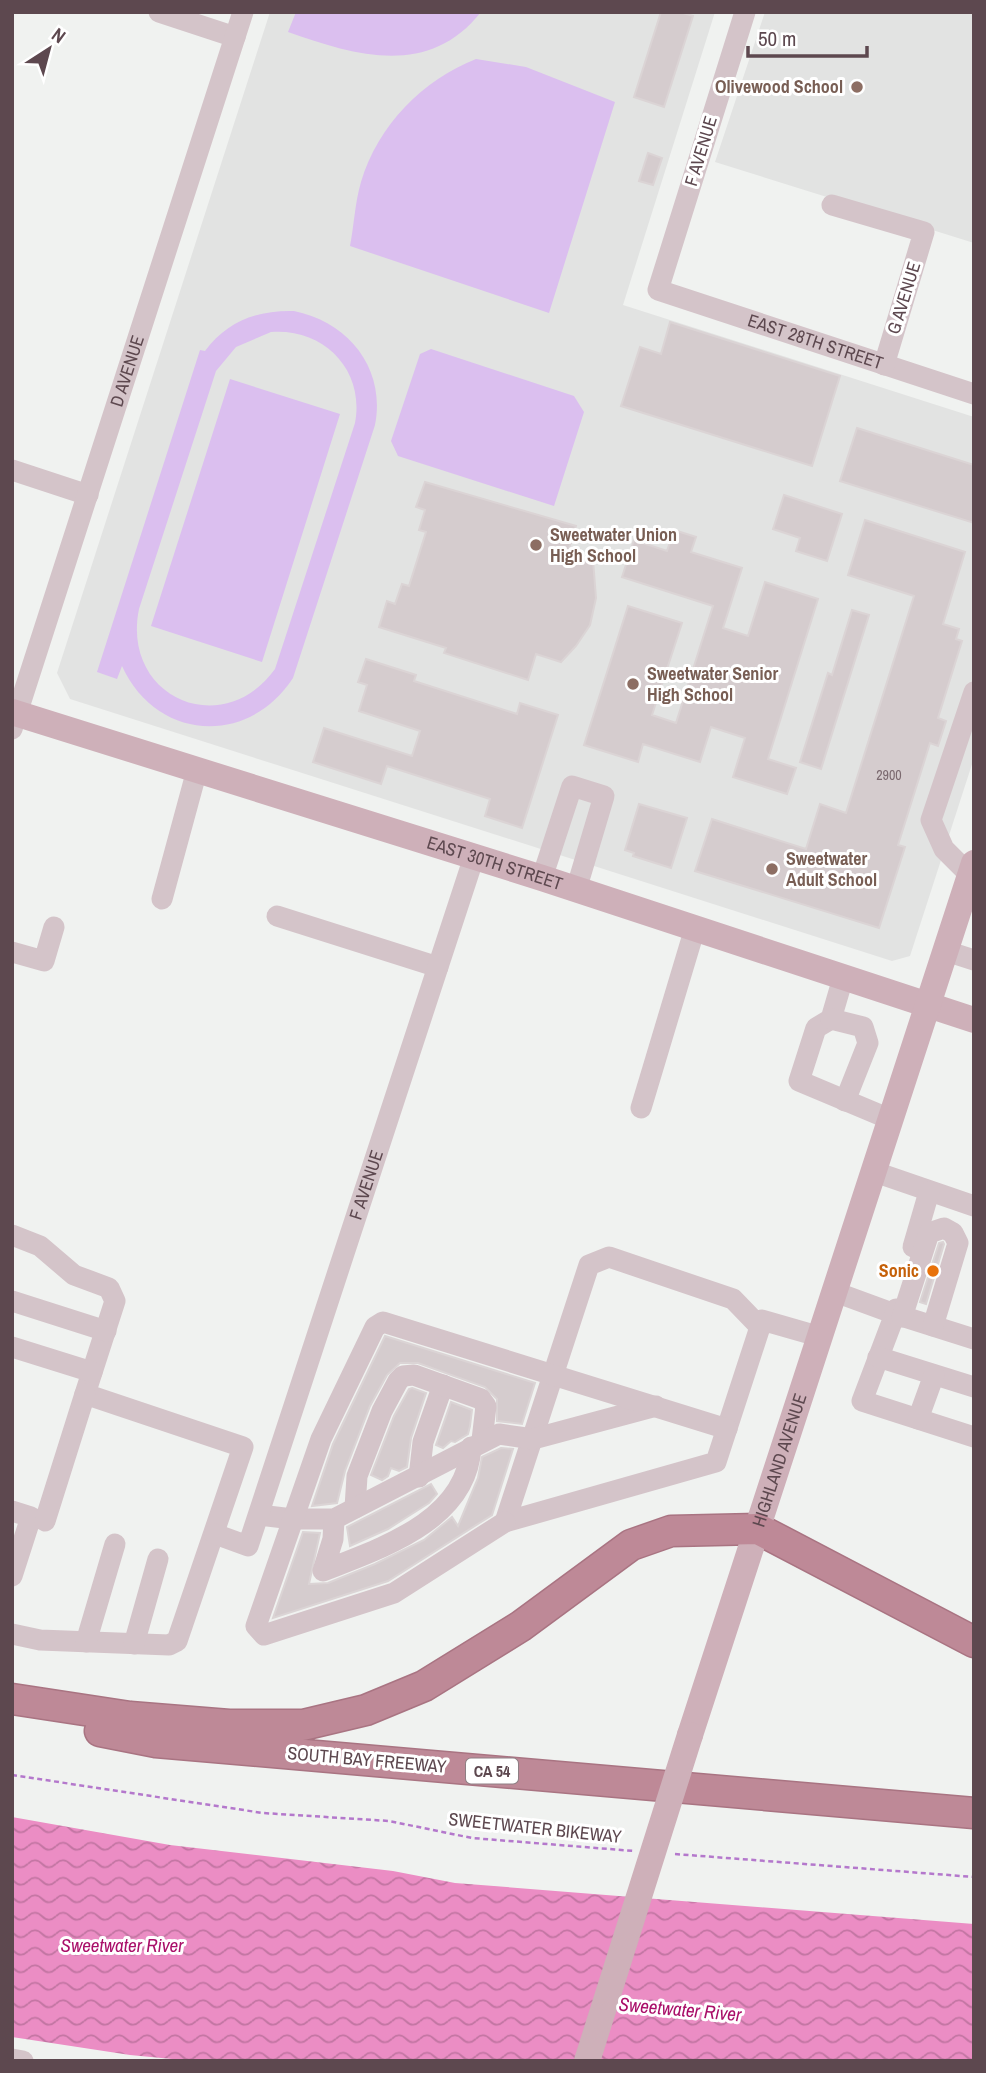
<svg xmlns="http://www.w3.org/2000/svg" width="986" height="2073" viewBox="0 0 986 2073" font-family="'Archivo Narrow',sans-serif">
<defs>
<pattern id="water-waves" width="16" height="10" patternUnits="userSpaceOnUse" patternTransform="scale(1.75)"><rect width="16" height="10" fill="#eb8dc4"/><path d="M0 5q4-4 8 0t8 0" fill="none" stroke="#c275a2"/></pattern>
</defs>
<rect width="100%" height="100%" fill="#f0f2f0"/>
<path fill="#e2e3e2" d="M270 12H715L623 305 974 417V758L910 956 892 961 70 699 57 673Z
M765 12H974V243L715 162Z"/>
<path fill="#dbbfef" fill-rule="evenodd" d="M296 12H481C429 78 356 56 288 32Z
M476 59 526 67 615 102 549 313 350 246C354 225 355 202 361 182 378 125 423 80 476 59Z
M294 311C349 322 386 369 375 425L293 678C248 747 156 741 122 666L117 679 97 672 200 350 205 351C227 321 258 310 294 311ZM271 332C324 328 365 370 355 423L275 669C222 742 121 697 139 609L216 371 236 347Z
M431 349 574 396 584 412 554 506 398 456 391 441 420 354Z
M230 379 340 414 262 662 151 626Z"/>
<path fill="url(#water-waves)" d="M12 1817 170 1845 393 1871 455 1883 974 1924V2061H193L130 2055 12 2037Z"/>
<path fill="#d5ccce" stroke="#dbd4d5" stroke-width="2" d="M661 12H680L693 16 664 107 634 97Z
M648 153 662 158 653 185 639 181Z
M670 322 840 376 812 466 621 406 640 347 661 354Z
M857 428 974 465V523L840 481Z
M425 482 576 526 568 552 593 560 596 598 590 625 576 646 561 662 536 654 528 680 444 653 446 648 379 627 387 601 395 604 402 584 409 586 426 532 419 530 425 510 416 507Z
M784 495 842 514 827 561 796 551 800 538 773 529Z
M865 520 965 552 943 624 959 629 956 639 962 641 938 718 946 721 938 746 930 743 898 845 905 847 879 928 695 871 712 819 806 849 820 804 846 813 914 596 848 575Z
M674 530 696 537 691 552 742 568 723 628 748 636 765 582 818 599 768 759 796 768 787 794 733 777 745 738 711 727 700 762 643 744 638 762 584 745 628 606 682 623 652 715 676 723 713 606 622 577 634 540 667 551Z
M852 610 869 615 821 769 800 762 828 673 832 675Z
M366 659 416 675 414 681 517 714 520 703 558 715 522 828 485 816 490 799 387 766 381 784 313 762 324 728 412 756 420 731 359 711 367 685 358 682Z
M639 804 687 818 671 868 633 856 634 853 625 850Z
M943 1242 944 1244 926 1304 920 1302 939 1243Z
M385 1336 535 1383 522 1424 497 1421V1399L485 1387 418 1363H400L387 1375 370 1406 345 1471 337 1503 312 1506 333 1444Z
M412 1388 426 1393 411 1438 407 1467 399 1471 391 1468 388 1476 382 1480 371 1475 394 1416 409 1389Z
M451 1402 472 1410 470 1426 468 1434 455 1442 451 1441 443 1448 436 1445Z
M501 1448 513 1449 492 1515 388 1581 273 1618 303 1532 320 1533 309 1584 328 1583 375 1564 424 1540 452 1517 458 1526 478 1478 482 1457Z
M431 1484 437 1494 429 1503 388 1529 350 1546 347 1527Z"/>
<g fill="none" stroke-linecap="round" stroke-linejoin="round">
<defs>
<path id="highway" d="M12 1699 130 1717 229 1725H303L366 1710 424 1686 521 1626 631 1545 671 1531 758 1529 974 1642
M100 1731 156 1742 974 1813"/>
</defs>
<use href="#highway" stroke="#a97482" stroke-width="33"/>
<path stroke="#b478cc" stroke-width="2.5" stroke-dasharray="5 3.5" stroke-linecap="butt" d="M12 1775 263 1813 389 1821 472 1838 634 1851
M675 1854 974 1877"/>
<g stroke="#d4c4c9" stroke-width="21">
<path d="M159 12 235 37"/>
<path id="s1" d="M745 12 658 290 974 394"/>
<path d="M832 205 924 232 884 365"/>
<path d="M12 470 88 495"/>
<path id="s2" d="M12 729 243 12"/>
<path d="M970 875 944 849 931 820 974 692"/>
<path d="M542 878 572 786 604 796 576 890"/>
<path d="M162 899 197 770"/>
<path d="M277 916 438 967"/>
<path d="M946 951 974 960"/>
<path d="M12 952 44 961 54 927"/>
<path d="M843 978 831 1019 816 1028 799 1081 892 1120"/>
<path d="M831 1019 863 1027 868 1043 845 1101"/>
<path d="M641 1108 695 928"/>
<path d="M875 1172 974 1206"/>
<path d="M12 1235 40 1246 74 1275 109 1288 115 1301 85 1394 243 1447 177 1641 169 1645 40 1640 12 1634"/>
<path d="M913 1247 929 1192"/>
<path d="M835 1292 895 1314 862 1401 974 1437"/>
<path d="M12 1301 106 1331"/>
<path d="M896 1309 895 1314 974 1339"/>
<path d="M902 1317 929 1233 944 1228 953 1233 958 1243 933 1326"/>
<path d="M760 1327 733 1299 609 1257 589 1265 505 1522 716 1462 760 1327 762 1320 821 1337"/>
<path d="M12 1347 92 1372"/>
<path d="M878 1357 974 1387"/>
<path d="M918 1419 934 1375"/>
<path d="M419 1477 423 1442 443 1385"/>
<path d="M355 1508 357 1476 382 1411 398 1381 403 1376 414 1375 481 1399 486 1406 482 1440"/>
<path d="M12 1511 31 1517 12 1576"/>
<path d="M259 1515 293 1519H334L499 1434 533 1439 656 1406"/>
<path d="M334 1519 333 1539 323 1571C381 1548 467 1521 471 1447"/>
<path d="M45 1521 85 1394"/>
<path d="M505 1522 394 1593 264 1635 256 1626 321 1439 375 1327 383 1322 727 1429"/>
<path id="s3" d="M215 1534 248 1546 474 857"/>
<path d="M86 1642 115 1544"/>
<path d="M134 1644 158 1559"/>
<path d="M12 2059 23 2061"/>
</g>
<g stroke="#ceb0b9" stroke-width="26">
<path id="s4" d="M12 712 542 878 974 1020"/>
<path id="s5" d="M690 1735 974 863"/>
</g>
<use href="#highway" stroke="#be8997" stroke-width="30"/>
<path stroke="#ceb0b9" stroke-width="26" d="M587 2061 690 1735"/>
</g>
<g fill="#8d6e63" stroke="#fff" stroke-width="2.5">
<circle cx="857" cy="87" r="7"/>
<circle cx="536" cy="545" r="7"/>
<circle cx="633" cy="684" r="7"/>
<circle cx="772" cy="869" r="7"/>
</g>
<circle fill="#e8710a" stroke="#fff" stroke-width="2.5" cx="933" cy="1271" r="7"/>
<g text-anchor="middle" stroke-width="6" stroke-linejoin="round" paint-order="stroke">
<g font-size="14" fill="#7b696f">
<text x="889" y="780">2900</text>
</g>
<rect fill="#fff" stroke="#8e7f84" stroke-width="2" x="466" y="1758.5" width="52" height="25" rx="5"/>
<g font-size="16" font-weight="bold" fill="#5d484f">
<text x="492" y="1777">CA 54</text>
</g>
<g font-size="18" font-weight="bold" fill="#785e54" stroke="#fff" text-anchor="start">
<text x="843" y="93" text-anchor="end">Olivewood School</text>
<text x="550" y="541">Sweetwater Union<tspan x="550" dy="21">High School</tspan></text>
<text x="647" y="680">Sweetwater Senior<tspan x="647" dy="21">High School</tspan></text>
<text x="786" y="865">Sweetwater<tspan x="786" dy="21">Adult School</tspan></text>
</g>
<g font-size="18" fill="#5d484f" stroke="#fff">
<text transform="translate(701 151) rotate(-73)" y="6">F AVENUE</text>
<text transform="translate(904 298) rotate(-73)" y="6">G AVENUE</text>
<text dy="6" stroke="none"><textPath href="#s1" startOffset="457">EAST 28TH STREET</textPath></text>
<text dy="6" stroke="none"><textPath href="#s2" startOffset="376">D AVENUE</textPath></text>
<text dy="6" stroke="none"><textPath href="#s4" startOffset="506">EAST 30TH STREET</textPath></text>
<text dy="6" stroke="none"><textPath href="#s3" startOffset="415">F AVENUE</textPath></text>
<text dy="6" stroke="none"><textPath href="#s5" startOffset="289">HIGHLAND AVENUE</textPath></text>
<text transform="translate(367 1760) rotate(5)" y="6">SOUTH BAY FREEWAY</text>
<text transform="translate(535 1828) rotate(6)" y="6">SWEETWATER BIKEWAY</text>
</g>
<g font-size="18" font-weight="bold" fill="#c56008" stroke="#fff" text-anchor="end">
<text x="919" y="1277">Sonic</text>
</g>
<g font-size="19" font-style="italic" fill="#a90f69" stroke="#fff">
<text x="122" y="1952">Sweetwater River</text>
<text transform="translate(680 2009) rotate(5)" y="7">Sweetwater River</text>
</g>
</g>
<rect width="986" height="2073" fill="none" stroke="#5d484f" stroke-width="28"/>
<g transform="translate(49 49) rotate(36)" stroke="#ffffff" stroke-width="5" paint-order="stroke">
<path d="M0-5L12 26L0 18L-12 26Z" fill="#5d484f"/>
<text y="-10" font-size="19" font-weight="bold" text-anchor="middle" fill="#5d484f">N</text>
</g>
<path d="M748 46v10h119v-10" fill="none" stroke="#5d484f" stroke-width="3.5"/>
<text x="758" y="46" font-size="21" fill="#5d484f" stroke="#ffffff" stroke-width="5" paint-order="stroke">50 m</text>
</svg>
